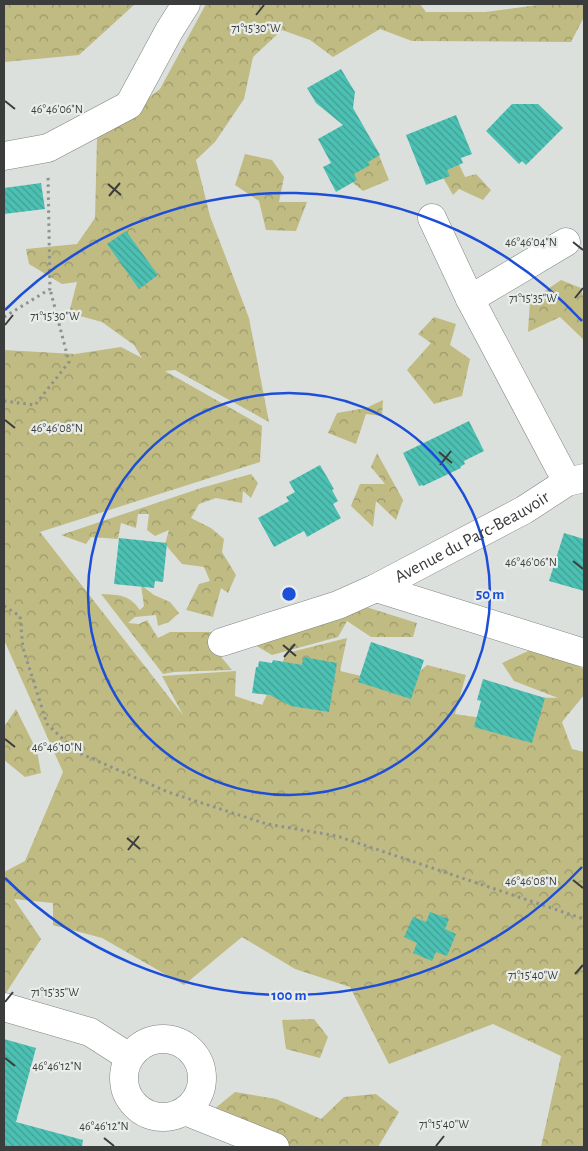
<svg xmlns="http://www.w3.org/2000/svg" width="588" height="1151" viewBox="0 0 588 1151" font-family="'Alegreya Sans',sans-serif">
<defs>
<pattern id="forest-crowns" width="20" height="18" patternUnits="userSpaceOnUse" patternTransform="scale(1.25)"><rect width="20" height="18" fill="#bfbb82"/><path d="M2 6a3 3 0 1 1 6 0M12 15a3 3 0 1 1 6 0" fill="none" stroke="#9c996c"/></pattern>
<pattern id="building-back-hatch" width="6" height="6" patternUnits="userSpaceOnUse" patternTransform="scale(1.25)"><rect width="6" height="6" fill="#4cc1b3"/><path d="M-1 5l2 2M0 0l6 6M5-1l2 2" fill="none" stroke="#409e93"/></pattern>
</defs>
<rect width="100%" height="100%" fill="#dce0dd"/>
<path fill="url(#forest-crowns)" d="M4 4H135L79 55 4 62Z
M206 4H420L426 12H485L545 4H584V17L571 42 412 41 380 29 333 57 310 40 282 30 253 57 244 99 215 142 196 160 210 216 249 318 269 422 175 370 165 371 262 426 260 462 40 532 183 715 162 676 236 671 235 696 262 705 287 653 347 638 340 671 404 686 427 665 466 675 455 714 502 721 503 696 558 698 514 681 502 663 537 647 584 669V695L562 722 572 749 584 752V1147H541L561 1056 493 1024 389 1064 350 987 295 969 242 937 184 985 102 938 53 925V903L14 899 41 939 4 996V872L25 861 63 772 4 640V350L75 354 121 347 142 358 134 345 102 322 69 313 77 282 62 284 29 264 26 249 77 244 95 218 97 138 160 89Z
M376 148 389 180 363 191 340 172 358 149Z
M245 154 272 160 284 177 279 202H307L296 231 266 230 259 201 235 185Z
M457 160 465 177 476 174 491 190 483 200 459 189 453 195 441 174Z
M561 280 581 288 584 300V340L560 317 528 332 530 301Z
M434 317 456 324 450 345 470 359 462 396 434 404 407 370 431 343 418 334Z
M383 400 382 416 366 414 356 444 328 433 337 413 366 408Z
M377 453 403 500 396 520 376 501 373 527 351 506 360 484H385L371 467Z
M251 474 258 483 251 498 243 491 242 503 216 498 199 504 191 518 211 528 224 539 222 552 236 575 228 593 221 588 213 617 186 610 199 584 210 581 204 567 182 564 165 544 169 530 155 536 147 530 149 514H138L136 528 121 523 118 539 91 537 86 544 61 535 201 488Z
M141 585 154 595 170 602 179 613 169 622 158 626 156 615 135 617 128 623 139 624 147 620 158 638 170 632H212L222 658 232 670 174 672 163 674 101 594C119 595 129 594 140 610L144 606Z
M363 606 417 623 413 637H371L347 621 338 637 272 655 253 644Z
M16 709 37 751 41 773 25 777 4 760V727Z
M314 1019 328 1037 320 1058 286 1049 282 1020Z
M235 1092 276 1099 321 1119 344 1097 376 1094 399 1112 378 1147H264L207 1115Z"/>
<path fill="url(#building-back-hatch)" d="M341 69 355 92 353 108 380 155 368 162 370 165 354 174 357 180 336 192 323 167 331 163 318 139 343 125 316 103 307 88Z
M512 104H538L563 128 526 165 522 161 519 164 486 131Z
M456 115 472 154 461 158 463 163 447 170 450 176 426 185 406 135Z
M41 183 45 209 4 214V188Z
M126 231 158 275 139 289 107 244Z
M469 421 484 451 464 461 465 464 460 467 461 468 423 486 422 485 419 486 403 453Z
M320 465 334 489 332 490 338 501 333 504 341 518 307 537 304 531 274 547 258 518 289 501 286 497 295 492 289 482Z
M564 533 584 539V591L549 581Z
M119 538 167 543 163 582 155 581 154 588 114 584Z
M371 642 424 660 411 699 358 682Z
M303 657 337 663 329 712 291 706 270 695 252 693 256 667H258L259 661 272 663 273 660 302 665Z
M483 679 545 698 532 743 474 727 481 701 477 700Z
M430 912 449 919 445 929 456 934 447 956 436 952 432 961 413 953 417 943 404 937 413 917 426 922Z
M4 1039 36 1048 16 1122 83 1140 82 1147H4Z"/>
<g fill="none" stroke-linecap="round" stroke-linejoin="round">
<defs>
<g id="minor">
<path d="M4 156 48 148 129 105 169 31 186 4"/>
<path d="M432 218 470 299 567 482"/>
<path d="M470 299 566 242"/>
<path d="M376 588 584 653"/>
<path id="s1" d="M222 642 338 605 376 588 524 510 567 482 584 478"/>
<path d="M4 1007 90 1032 129 1057"/>
<circle cx="163" cy="1078" r="39"/>
<path d="M185 1111 275 1147"/>
</g>
</defs>
<use href="#minor" stroke="#7f8381" stroke-width="29"/>
<path stroke="#8e918f" stroke-width="3" stroke-dasharray="2.5 4" stroke-linecap="butt" d="M4 317 50 289 48 174
M4 401 35 405 69 362 50 289
M4 606 20 616 23 648 47 724 77 752 168 792 267 824 337 836 584 919"/>
<use href="#minor" stroke="#fff" stroke-width="28"/>
</g>
<path fill="none" stroke="#3b3d3c" stroke-width="2" d="M256 15 264 5M5 101 15 109M108 184 121 195M109 196 120 183M573 242 583 250M575 298 583 288M5 325 13 315M5 420 15 428M439 452 452 463M440 465 451 451M573 561 583 569M283 645 296 656M284 657 295 644M5 739 15 747M127 838 140 849M128 850 139 836M573 880 583 888M575 974 583 965M5 1002 13 992M5 1058 15 1066M104 1138 114 1146M436 1146 444 1136"/>
<g fill="none" stroke="#1d4ed8" stroke-width="2.5">
<circle cx="289" cy="594" r="201"/>
<path d="M582 867A401 401 0 0 1 5 878M5 310A401 401 0 0 1 582 321"/>
</g>
<g text-anchor="middle" stroke-width="4.5" stroke-linejoin="round" paint-order="stroke">
<g font-size="18" fill="#3b3d3c" stroke="#e9edea">
<text dy="6" stroke="none"><textPath href="#s1" startOffset="272">Avenue du Parc-Beauvoir</textPath></text>
</g>
</g>
<g font-size="12" text-anchor="middle" fill="#3b3d3c" stroke="#e9edea" stroke-width="4.5" stroke-linejoin="round" paint-order="stroke">
<text x="256" y="32">71°15'30"W</text>
<text x="57" y="113">46°46'06"N</text>
<text x="531" y="246">46°46'04"N</text>
<text x="533" y="302">71°15'35"W</text>
<text x="55" y="320">71°15'30"W</text>
<text x="57" y="432">46°46'08"N</text>
<text x="531" y="566">46°46'06"N</text>
<text x="57" y="751">46°46'10"N</text>
<text x="531" y="885">46°46'08"N</text>
<text x="533" y="979">71°15'40"W</text>
<text x="55" y="996">71°15'35"W</text>
<text x="57" y="1070">46°46'12"N</text>
<text x="444" y="1128">71°15'40"W</text>
<text x="104" y="1130">46°46'12"N</text>
</g>
<circle cx="289" cy="594" r="8" fill="#1d4ed8" stroke="#e9edea" stroke-width="2.5"/>
<g font-size="15" text-anchor="middle" font-weight="bold" fill="#1d4ed8" stroke="#e9edea" stroke-width="4.5" stroke-linejoin="round" paint-order="stroke">
<text x="490" y="599">50 m</text>
<text x="289" y="1000">100 m</text>
</g>
<rect width="588" height="1151" fill="none" stroke="#3b3d3c" stroke-width="10"/>
</svg>
